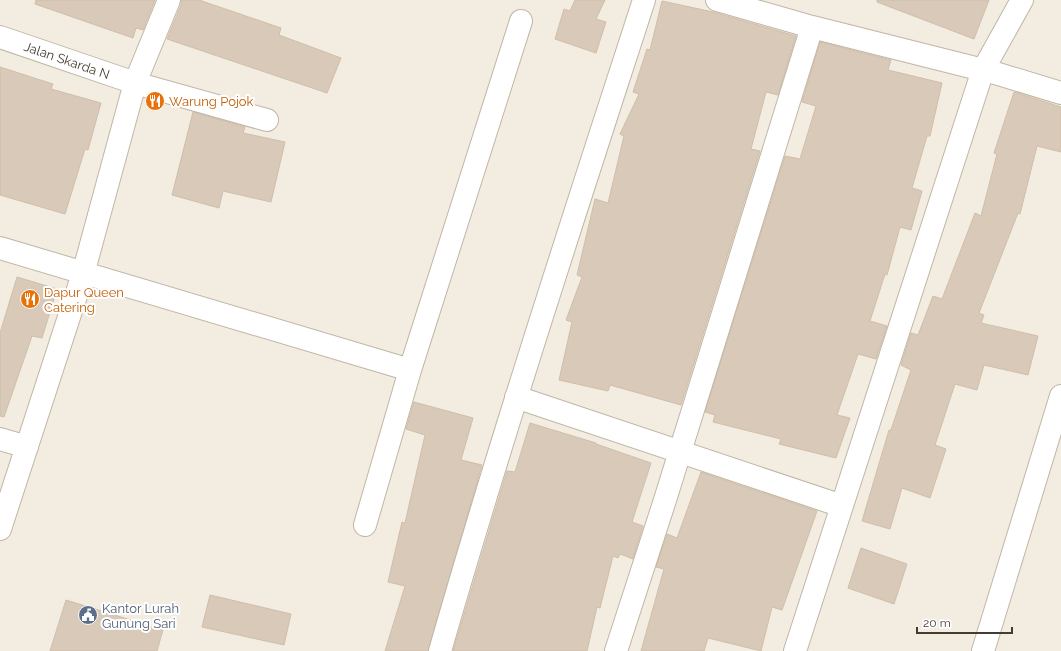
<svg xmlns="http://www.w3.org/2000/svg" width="1061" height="651" viewBox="0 0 1061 651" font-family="Raleway,sans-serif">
<rect width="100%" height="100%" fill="#f2ece1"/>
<path fill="#d8c9b9" stroke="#d0bea8" d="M36 0H155L143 30 136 28 133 38 35 4Z
M181 0H199L281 28 279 35 341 58 327 93 167 39 181 5Z
M575 0H605L596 19 606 22 596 53 555 39 564 9 570 11Z
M877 0H989L974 39 877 2Z
M662 1 713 12 796 36 778 95 766 92 751 149 760 151 681 405 610 385 608 391 559 380 572 322 566 320 582 277 577 275 595 199 608 203 624 136 620 134 639 94 633 92 647 49 650 50Z
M820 42 891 60 888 70 942 83 930 136H927L912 188 922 191 911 230 900 227 887 275 885 274 870 321 887 326 876 359 858 354 837 415 850 418 836 458 779 444 781 439 713 422 715 415 705 412 785 156 800 159 816 106 802 102Z
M0 67 53 84 51 89 101 103 88 150 85 149 65 214 0 195Z
M1014 92 1061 107V152L1037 146 1020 214 1018 213 979 313 984 315 981 323 1038 336 1028 375 984 365 977 390 955 384 935 445 946 449 930 498 902 488 890 529 862 521 889 430H891L911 370 901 365 911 333 918 335 933 296 942 299 975 213 981 216 997 154 994 153Z
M193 112 245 127 243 133 285 142 271 202 223 191 219 208 172 195Z
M17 277 57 289 42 338 32 336 4 417 0 416V333Z
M414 402 473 418 461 460 482 465 428 651H385L405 586 388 582 402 522 405 523 425 435 406 429Z
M530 423 596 443V444L651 463 632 522 643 526 633 559 620 554 618 558 613 556 600 608 597 607 587 651H453L507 471 515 472Z
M701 472 817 511 782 610 772 607 761 651 708 638 704 651H641L664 569 656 567 667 534 677 538Z
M861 548 907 564 894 604 848 588Z
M210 595 291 614 284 645 202 627Z
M66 600 163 630 157 651H50Z"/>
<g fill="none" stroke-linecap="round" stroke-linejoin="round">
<defs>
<path id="minor" d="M717 0 812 27 995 73 1061 93
M0 37 135 83 267 120
M0 248 410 370
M516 397 842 506
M0 439 27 447
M365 525 410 370 521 21
M0 529 83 274 135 83 169 0
M440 651C503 432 574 216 644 0
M616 651 665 500 812 27
M795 651 981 76 983 70 1022 0
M983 651 1061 396"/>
</defs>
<use href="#minor" stroke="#c1b6a6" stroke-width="24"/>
<use href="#minor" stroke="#fff" stroke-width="22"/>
</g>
<defs>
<symbol id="restaurant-disc" viewBox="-11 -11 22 22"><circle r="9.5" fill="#e8710a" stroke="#fff"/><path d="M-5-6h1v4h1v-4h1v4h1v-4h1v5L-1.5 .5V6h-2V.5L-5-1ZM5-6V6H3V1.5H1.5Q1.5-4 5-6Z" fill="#fff"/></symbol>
<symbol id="civic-disc" viewBox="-11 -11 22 22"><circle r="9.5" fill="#5c6f8a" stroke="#fff"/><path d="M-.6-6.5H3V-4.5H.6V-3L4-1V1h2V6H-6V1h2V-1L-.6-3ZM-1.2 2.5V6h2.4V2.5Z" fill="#fff"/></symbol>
</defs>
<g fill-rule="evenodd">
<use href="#restaurant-disc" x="144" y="90" width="22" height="22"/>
<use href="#restaurant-disc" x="19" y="288" width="22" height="22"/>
<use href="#civic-disc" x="77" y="604" width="22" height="22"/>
</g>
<g text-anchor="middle" stroke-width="4" stroke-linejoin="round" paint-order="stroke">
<g font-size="13" fill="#443b32" stroke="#fff">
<text transform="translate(67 60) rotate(19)" y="5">Jalan Skarda N</text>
</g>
<g font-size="13" fill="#c56008" stroke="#fff" text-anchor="start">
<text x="169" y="106">Warung Pojok</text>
<text x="44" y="297">Dapur Queen<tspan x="44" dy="15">Catering</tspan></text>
</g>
<g font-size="13" fill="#4e5e75" stroke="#fff" text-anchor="start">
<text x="102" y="613">Kantor Lurah<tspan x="102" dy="15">Gunung Sari</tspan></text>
</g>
</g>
<path d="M917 627v6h95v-6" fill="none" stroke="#443b32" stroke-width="2"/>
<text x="923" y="627" font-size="12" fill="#443b32" stroke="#ffffff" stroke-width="3" paint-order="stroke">20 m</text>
</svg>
